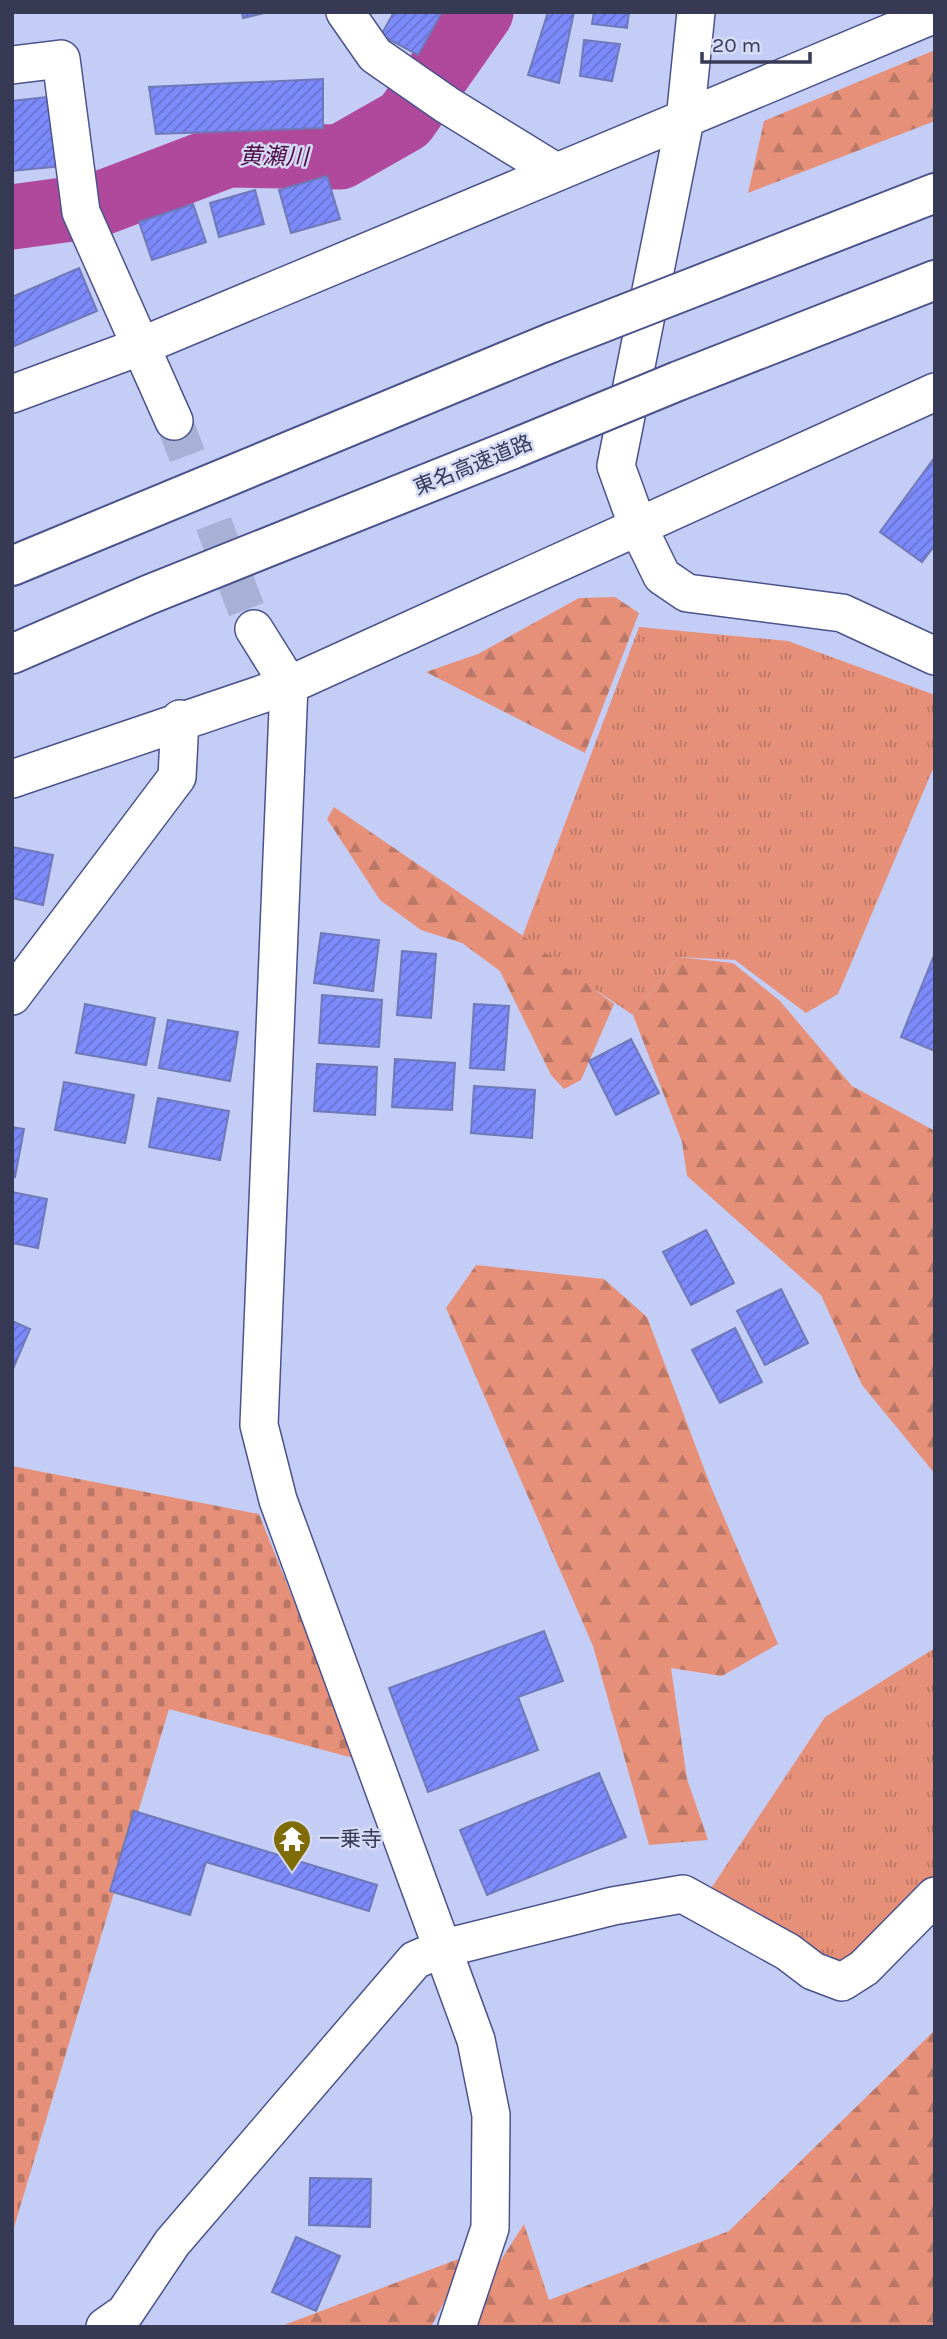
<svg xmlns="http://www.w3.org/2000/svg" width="947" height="2339" viewBox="0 0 947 2339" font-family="Karla,'Noto Sans JP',sans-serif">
<defs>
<pattern id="grass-tufts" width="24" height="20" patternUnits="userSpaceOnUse" patternTransform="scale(1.75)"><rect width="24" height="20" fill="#e69079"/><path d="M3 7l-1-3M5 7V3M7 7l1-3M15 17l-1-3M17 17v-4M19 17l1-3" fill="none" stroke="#b76"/></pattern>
<pattern id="forest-firs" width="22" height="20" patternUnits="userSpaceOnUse" patternTransform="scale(1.75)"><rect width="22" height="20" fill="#e69079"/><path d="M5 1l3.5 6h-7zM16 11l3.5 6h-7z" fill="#b76"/></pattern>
<pattern id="cemetery-stones" width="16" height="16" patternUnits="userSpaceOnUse" patternTransform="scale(1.75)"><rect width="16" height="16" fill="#e69079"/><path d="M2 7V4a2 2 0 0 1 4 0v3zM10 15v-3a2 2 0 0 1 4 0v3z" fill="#b76"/></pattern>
<pattern id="building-hatch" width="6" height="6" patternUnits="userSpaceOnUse" patternTransform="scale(1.75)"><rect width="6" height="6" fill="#7d8afc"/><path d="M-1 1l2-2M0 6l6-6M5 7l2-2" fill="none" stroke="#6772cf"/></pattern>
</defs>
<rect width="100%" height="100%" fill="#c4cdf5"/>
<path fill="url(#grass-tufts)" d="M639 627 788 641 935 695V764L838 994 806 1013 735 960 678 957 633 1015 521 940Z
M935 1648V1889L842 1982 706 1896 825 1717Z"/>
<path fill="url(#forest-firs)" d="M935 50V121L748 193 764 121Z
M615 597 639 613 585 753 426 672 478 654 579 598Z
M334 807 523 936 614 1004 581 1080 564 1089 551 1075 500 971 462 943 421 930 380 900 327 819Z
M678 957 733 963 780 1001 852 1086 935 1131V1474L862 1385 821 1295 687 1176 682 1142 633 1015Z
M476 1265 604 1279 647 1317 711 1487 778 1644 722 1676 671 1668 687 1779 708 1840 649 1845 593 1646 446 1308Z
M935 2030V2327H458L524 2224 549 2300 729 2231Z
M469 2255 431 2327H279Z"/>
<path fill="url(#cemetery-stones)" d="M12 1466 259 1514 357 1759 169 1709 12 2234Z"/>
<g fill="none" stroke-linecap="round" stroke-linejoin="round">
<path stroke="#b0499c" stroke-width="65" d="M12 217 94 206 228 155 340 157 405 120 481 12"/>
</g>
<path fill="url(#building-hatch)" stroke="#6f79b7" stroke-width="2" d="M242 12H268L243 18Z
M394 12H442L418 55 381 35Z
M548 12H574L559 83 528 75Z
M594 12H629L627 28 592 24Z
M584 40 620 44 612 81 580 76Z
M323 79V128L156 134 149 87Z
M55 96 62 166 12 171V101Z
M327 176 340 219 291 233 279 190Z
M255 190 264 224 219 237 210 203Z
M193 204 206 242 152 260 139 222Z
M79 268 97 311 12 347V297Z
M935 457V545L922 562 880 532Z
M12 847 53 855 43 905 12 898Z
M321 933 379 940 373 991 314 983Z
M402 951 436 954 431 1018 397 1015Z
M935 953V1051L901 1037Z
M322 995 382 1000 379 1047 319 1043Z
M85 1004 155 1018 146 1065 76 1053Z
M474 1004 509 1006 504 1070 470 1068Z
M168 1020 238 1032 230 1081 159 1068Z
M631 1039 659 1093 616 1115 589 1061Z
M395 1059 455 1063 452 1110 392 1107Z
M317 1064 377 1067 375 1115 314 1111Z
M64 1082 134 1095 125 1143 55 1130Z
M474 1086 535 1090 532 1138 471 1133Z
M158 1098 229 1111 220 1160 149 1147Z
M12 1127 24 1129 15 1177H12Z
M12 1192 47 1199 38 1248 12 1243Z
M706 1230 734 1283 691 1305 663 1252Z
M781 1289 808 1343 765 1365 737 1311Z
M12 1321 30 1329 12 1371Z
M735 1328 762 1382 720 1403 692 1350Z
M544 1631 563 1681 518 1697 538 1750 428 1792 389 1688Z
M599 1773 626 1837 487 1895 460 1830Z
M134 1811 377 1885 369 1911 206 1862 190 1915 110 1891Z
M310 2178 371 2179 370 2227 309 2225Z
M296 2237 340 2256 316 2311 272 2292Z"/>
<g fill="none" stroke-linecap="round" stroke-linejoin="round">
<path stroke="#a8b0d5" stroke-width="37" stroke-dasharray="37 18" stroke-linecap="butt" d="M174 421 254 629"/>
<defs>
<path id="minor" d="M345 12 375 55 447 105 556 172
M696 12 685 120 616 466 638 527 662 576 687 593 842 613 935 656
M12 65 61 59 81 212 174 421
M12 394 139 347 935 14
M254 629 289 685 259 1425 278 1500 476 2040 491 2115 490 2228 457 2327
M12 779 289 685 935 392
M12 996 177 777 180 719
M105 2327 125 2313 172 2243 415 1960 441 1949 613 1906 683 1894 788 1952 813 1971 842 1982 864 1968 935 1896"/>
<path id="highway" d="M712 280 935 193
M678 381 935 280
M12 566 553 342
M12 654 148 595 513 449"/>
</defs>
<use href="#minor" stroke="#4b538d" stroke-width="40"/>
<use href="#highway" stroke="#4b538d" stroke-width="42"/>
<use href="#minor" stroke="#fff" stroke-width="37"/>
<use href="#highway" stroke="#fff" stroke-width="38"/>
<defs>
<path id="highway-bridge" d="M553 342 712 280
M513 449 678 381"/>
</defs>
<use href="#highway-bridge" stroke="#4b538d" stroke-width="42" stroke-linecap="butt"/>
<use href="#highway-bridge" stroke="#fff" stroke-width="38"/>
</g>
<defs>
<symbol id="temple-pin" viewBox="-11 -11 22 30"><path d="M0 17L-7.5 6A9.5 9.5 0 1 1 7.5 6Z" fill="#806c06" stroke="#d5daf6"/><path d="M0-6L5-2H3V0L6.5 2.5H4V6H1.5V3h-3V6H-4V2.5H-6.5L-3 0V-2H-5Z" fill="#fff"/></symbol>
</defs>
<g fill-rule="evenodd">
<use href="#temple-pin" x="270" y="1817" width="44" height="60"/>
</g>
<g text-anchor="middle" stroke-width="5" stroke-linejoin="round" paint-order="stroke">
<g font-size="21" fill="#363a55" stroke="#d5daf6">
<text transform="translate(473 465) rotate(-22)" y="7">東名高速道路</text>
</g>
<g font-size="21" fill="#363a55" stroke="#d5daf6" text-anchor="start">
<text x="319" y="1846">一乗寺</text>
</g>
<g font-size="23" font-style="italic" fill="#4e0b43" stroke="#d5daf6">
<text transform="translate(274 156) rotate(1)" y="8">黄瀬川</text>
</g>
</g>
<rect width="947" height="2339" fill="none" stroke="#363a55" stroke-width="28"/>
<path d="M702 52v10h108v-10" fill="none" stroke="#363a55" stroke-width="3.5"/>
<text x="712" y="52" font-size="21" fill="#363a55" stroke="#d5daf6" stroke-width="5" paint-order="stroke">20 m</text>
</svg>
